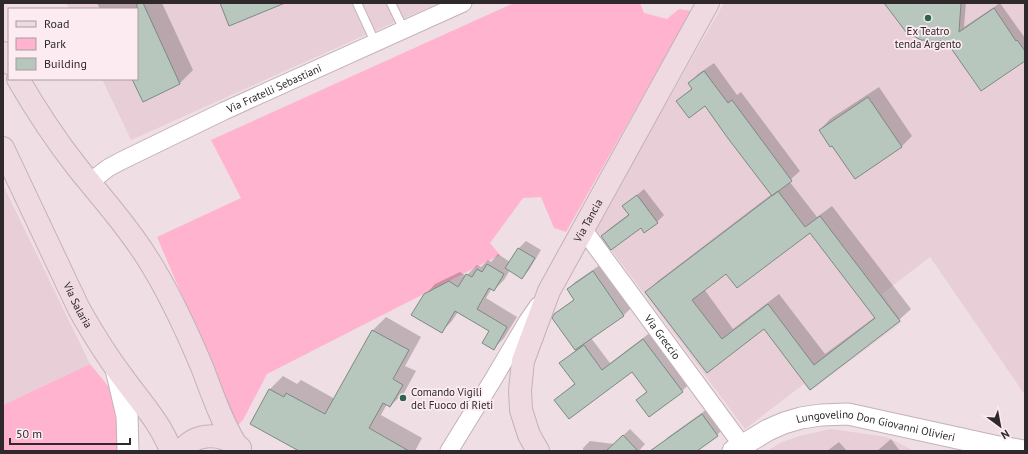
<svg xmlns="http://www.w3.org/2000/svg" width="1028" height="454" viewBox="0 0 1028 454" font-family="'PT Sans',sans-serif">
<rect width="100%" height="100%" fill="#efdee3"/>
<path fill="#e8cfd7" d="M66 3H440L363 36 131 140 102 79H137V9H69Z
M724 3H1024L1025 4V395L930 257 882 294 902 322 810 391 804 384 745 429 601 236 593 230Z
M3 185 90 364 3 405Z
M831 429 887 437 914 451H767L780 443 799 436Z"/>
<path fill="#ffb3ce" d="M514 3H640L644 13 667 19 679 9 691 11 566 232 554 228 541 197 523 198 490 243 500 255 267 374 243 420 236 427 231 410 157 237 241 198 211 140Z
M90 364 113 392 118 440V451H3V405Z"/>
<path fill="#0003" fill-rule="evenodd" d="M97 3H162L193 70 180 83 143 100 133 79H137V9H100Z
M886 3H966L964 27 1000 3 1025 38V60L946 40Z
M714 63 737 95 741 92 800 171 789 181 817 217 832 206 911 309 899 320 810 388 764 328 707 371 647 292 658 281 772 194 705 104 678 101 693 87 689 83 698 74ZM810 232 875 317 825 354 779 294 733 329 704 289 726 272Z
M879 87 912 136 902 146 855 178 833 144 820 130 830 119Z
M644 189 664 215 657 222 602 236 609 229 629 214 624 206Z
M526 241 541 250 529 270 522 278 510 270 504 280 494 290 492 288 486 298 517 317 504 338 494 348 490 331 458 312 452 321 442 331 425 295 435 284 460 272 466 276 477 265 481 267 488 260 491 262 498 254 510 262 519 248Z
M600 265 631 308 624 315 591 338 610 363 651 332 689 384 682 391 649 416 637 400 647 391 633 371 556 400 575 383 561 363 576 350 554 318 562 308 575 299 568 289 575 282Z
M386 317 421 337 405 366 416 371 404 393 390 406 387 404 381 415 422 438 415 451H301L251 423 270 389 283 376 297 384 301 380 335 399 373 330Z
M710 407 724 428 717 435 695 451H665L661 444 668 437Z
M630 429 645 444 639 451H583V448L590 441 614 444Z
M891 439 900 451H877Z
M839 442 847 451H827Z"/>
<path fill="#b8c7be" stroke="#7c8a83" fill-rule="evenodd" d="M137 3H143L180 84 143 102 132 79H137Z
M220 3H285L229 26Z
M884 3H961L959 32 994 8 1016 41 1017 40 1025 51V61L981 91 946 41 921 40 906 32Z
M704 71 728 103 732 100 792 181 772 196 727 137 705 106 689 118 676 101 692 89 688 83Z
M868 97 902 147 855 179 832 146 830 147 819 130Z
M778 191 805 227 820 216 900 321 810 390 764 329 707 373 645 292ZM810 233 875 318 814 365 768 304 722 339 692 300 726 274 737 288Z
M637 195 658 223 644 233 641 228 611 250 601 236 629 215 622 206Z
M518 248 535 258 522 279 505 268Z
M487 264 504 274 494 291 489 288 477 309 507 327 494 350 482 343 489 331 455 311 442 333 411 315 424 294 449 281 458 287 466 274 472 277 477 269 482 272Z
M593 271 624 316 575 350 552 318 554 314 574 300 567 289Z
M372 330 409 350 393 379 403 385 390 407 383 403 369 428 409 451H299L250 424 269 389 284 397 286 393 325 414Z
M643 339 683 392 649 417 636 400 647 392 632 372 569 419 554 400 575 384 559 363 584 345 602 370Z
M702 414 718 436 697 451H650Z
M623 435 638 451H606Z"/>
<g fill="none" stroke-linecap="round" stroke-linejoin="round">
<defs>
<path id="service" d="M357 3 375 42
M391 3 404 30"/>
<g id="minor">
<path id="s1" d="M90 182 108 168 121 161 224 111 463 3"/>
<path id="s2" d="M583 229 742 445"/>
<path d="M449 451 494 378 527 322 538 306"/>
</g>
<g id="tertiary">
<path d="M116 369 127 416 128 451"/>
<path id="s3" d="M733 451 768 430 784 423 801 418 821 415 848 414 994 446 1025 451"/>
</g>
<g id="secondary">
<path d="M3 53 9 63"/>
<path d="M18 79C36 110 55 139 77 167 100 196 126 224 146 256 168 290 186 329 202 367 212 393 221 420 236 445"/>
<path id="s4" d="M3 148 79 309C92 332 106 355 122 376 139 400 161 423 171 451"/>
<path d="M182 451C195 431 224 433 240 448"/>
<path id="s5" d="M538 451 529 435 521 410 520 390 523 361 549 291 708 3"/>
</g>
</defs>
<use href="#service" stroke="#c3b2b7" stroke-width="10"/>
<use href="#minor" stroke="#c3b2b7" stroke-width="19"/>
<use href="#tertiary" stroke="#c3b2b7" stroke-width="23"/>
<use href="#secondary" stroke="#c3b2b7" stroke-width="24"/>
<use href="#service" stroke="#fff" stroke-width="8"/>
<use href="#minor" stroke="#fff" stroke-width="17"/>
<use href="#tertiary" stroke="#fff" stroke-width="21"/>
<use href="#secondary" stroke="#efdae2" stroke-width="22"/>
</g>
<g fill="#2d644b" stroke="#fcebf1" stroke-width="1.5">
<circle cx="928" cy="18" r="4"/>
<circle cx="403" cy="398" r="4"/>
</g>
<g text-anchor="middle" stroke-width="3.5" stroke-linejoin="round" paint-order="stroke">
<g font-size="11" fill="#2f292b" stroke="#fcebf1">
<text x="928" y="35">Ex Teatro<tspan x="928" dy="13">tenda Argento</tspan></text>
<text x="411" y="396" text-anchor="start">Comando Vigili<tspan x="411" dy="13">del Fuoco di Rieti</tspan></text>
</g>
<g font-size="11" fill="#2f292b" stroke="#fcebf1">
<text dy="4" stroke="none"><textPath href="#s1" startOffset="207">Via Fratelli Sebastiani</textPath></text>
<text dy="4" stroke="none"><textPath href="#s5" startOffset="249">Via Tancia</textPath></text>
<text dy="4" stroke="none"><textPath href="#s4" startOffset="174">Via Salaria</textPath></text>
<text dy="4" stroke="none"><textPath href="#s2" startOffset="134">Via Greccio</textPath></text>
<text dy="4" stroke="none"><textPath href="#s3" startOffset="152">Lungovelino Don Giovanni Olivieri</textPath></text>
</g>
</g>
<rect width="1028" height="454" fill="none" stroke="#2f292b" stroke-width="8"/>
<rect x="8" y="8" width="130" height="72" fill="#fcebf1" stroke="#aa9da2"/>
<rect x="16" y="21" width="20" height="6" fill="#efdae2" stroke="#aa9da2"/>
<text x="44" y="28" font-size="12" fill="#2f292b">Road</text>
<rect x="16" y="38" width="20" height="12" fill="#ffb3ce" stroke="#aa9da2"/>
<text x="44" y="48" font-size="12" fill="#2f292b">Park</text>
<rect x="16" y="58" width="20" height="12" fill="#b8c7be" stroke="#aa9da2"/>
<text x="44" y="68" font-size="12" fill="#2f292b">Building</text>
<g transform="translate(1000 426) rotate(148)" stroke="#fcebf1" stroke-width="3" paint-order="stroke">
<path d="M0-3L7 15L0 10L-7 15Z" fill="#2f292b"/>
<text y="-6" font-size="11" font-weight="bold" text-anchor="middle" fill="#2f292b">N</text>
</g>
<path d="M10 438v6h120v-6" fill="none" stroke="#2f292b" stroke-width="2"/>
<text x="16" y="438" font-size="12" fill="#2f292b" stroke="#fcebf1" stroke-width="3" paint-order="stroke">50 m</text>
</svg>
